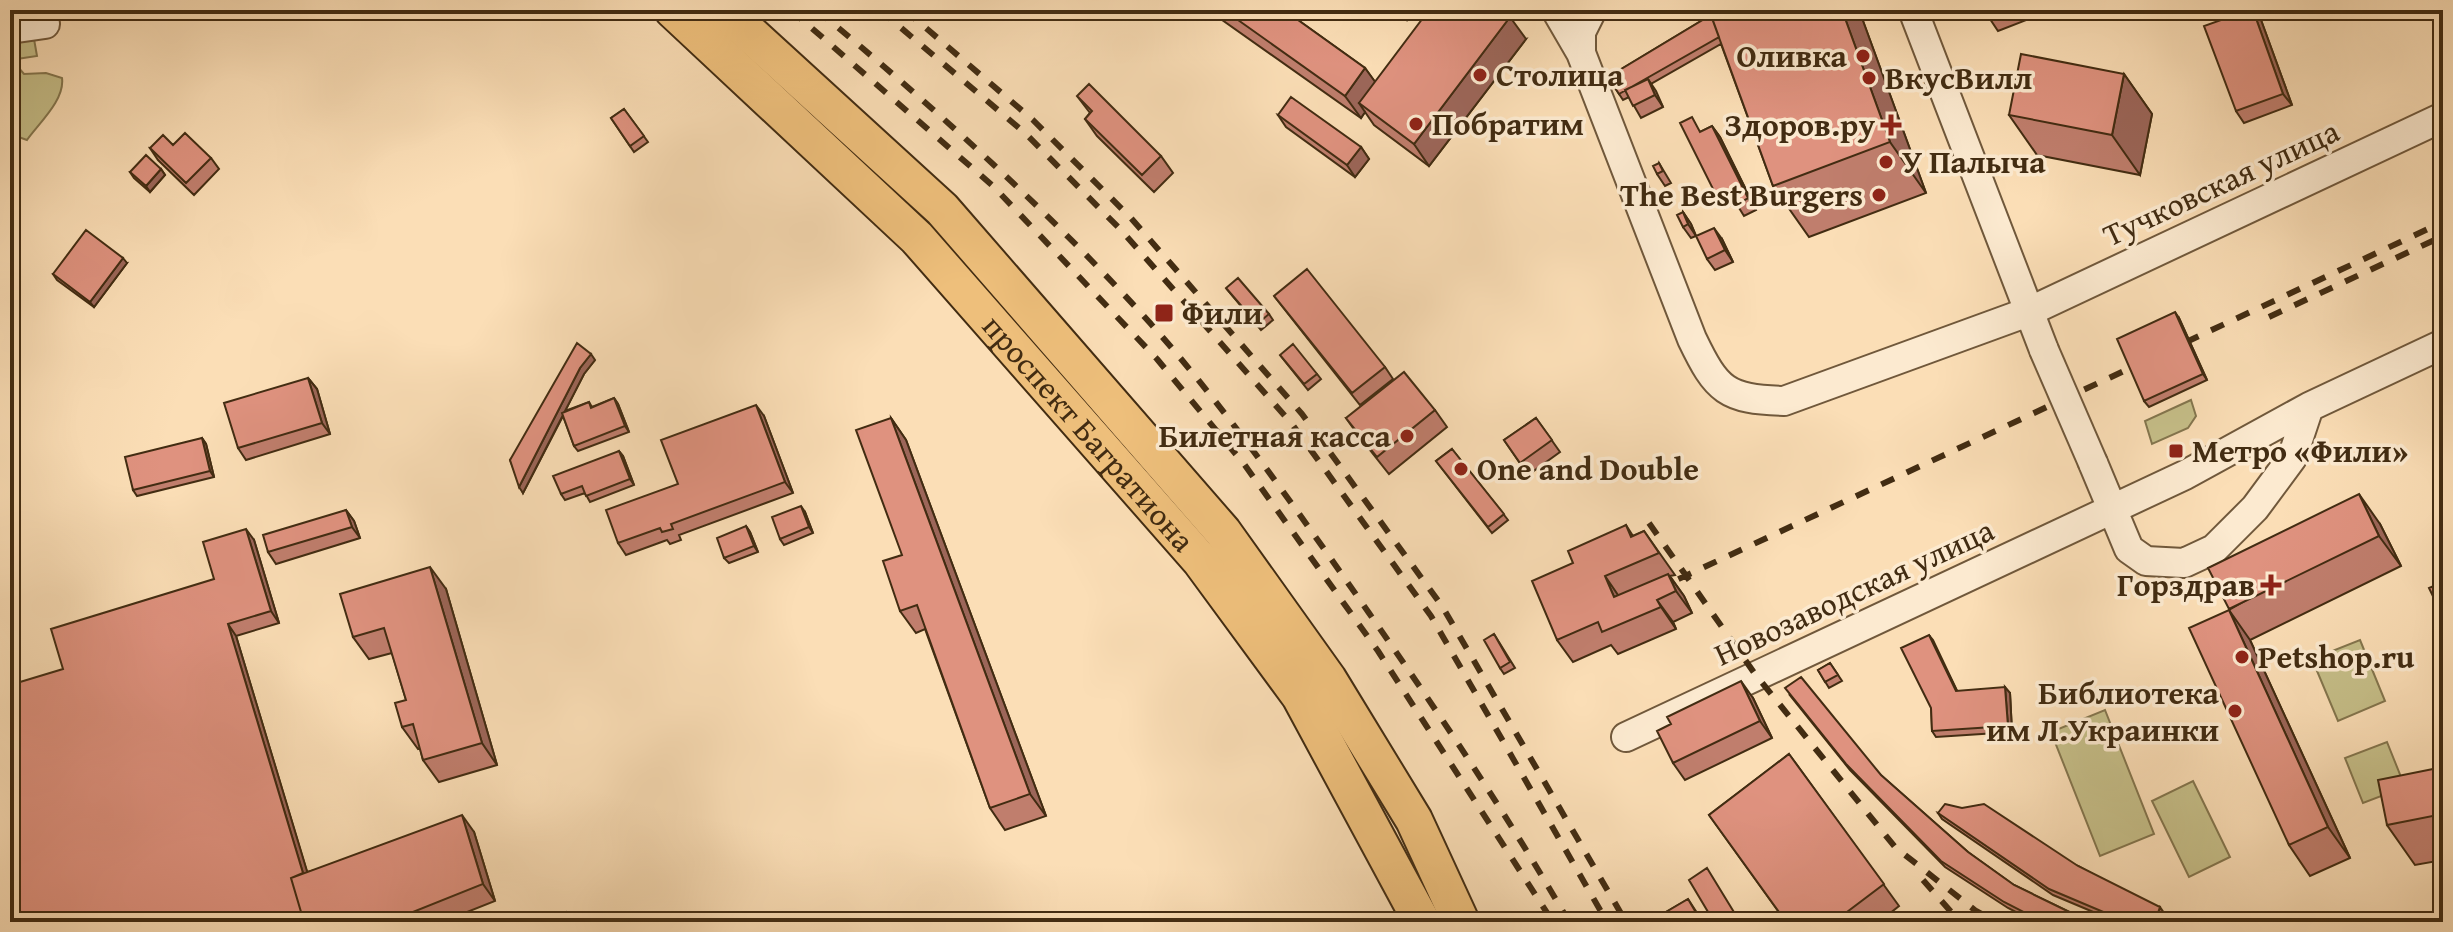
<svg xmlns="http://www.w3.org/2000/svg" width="2453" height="932" viewBox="0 0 2453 932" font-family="'Gentium Book Plus',serif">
<rect width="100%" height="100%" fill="#fbdeb6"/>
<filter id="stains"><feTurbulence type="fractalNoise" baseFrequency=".0025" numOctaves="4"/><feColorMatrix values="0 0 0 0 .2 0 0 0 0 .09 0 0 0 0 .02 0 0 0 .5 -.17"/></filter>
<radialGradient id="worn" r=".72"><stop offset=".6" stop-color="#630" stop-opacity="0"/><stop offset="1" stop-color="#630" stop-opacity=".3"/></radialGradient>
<path fill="#c6bf89" stroke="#84764e" stroke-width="2" d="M34 39 37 56 10 60V43Z
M17 66 24 74 46 73 62 78C65 100 39 123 27 140L10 134V67Z
M2191 400 2196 416 2188 428 2152 444 2145 421Z
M2360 640 2385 701 2338 721 2312 659Z
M2105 710 2154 834 2100 856 2051 732Z
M2387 742 2405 787 2363 803 2345 758Z
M2193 781 2230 857 2189 877 2152 801Z"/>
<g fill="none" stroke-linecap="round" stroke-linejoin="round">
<defs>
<path id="minor" d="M1556 10 1581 53 1692 339C1717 391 1726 399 1784 401L2028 312 2443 117
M1913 10 2044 350
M10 29 45 24 43 10
M1581 53V32L1592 10
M2093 463 2129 549 2146 561 2184 563 2214 549 2255 508 2292 458 2309 407
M1626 737 2185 475 2309 407 2443 344"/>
<g id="major">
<path id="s1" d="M673 10 917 238 1200 560 1300 696 1422 922"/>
<path d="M724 10 942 209 1223 532 1328 679 1414 820 1461 922"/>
</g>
</defs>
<use href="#minor" stroke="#70583b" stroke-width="32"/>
<use href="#major" stroke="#422c12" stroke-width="40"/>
<use href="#minor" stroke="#fcead0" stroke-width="28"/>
<use href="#major" stroke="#eebf7b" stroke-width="36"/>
<path stroke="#422c12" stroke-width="6" stroke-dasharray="14 14" stroke-linecap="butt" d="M791 10 993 186 1157 359 1244 464 1378 651 1553 922
M817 10C935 108 1048 210 1151 324 1221 403 1281 488 1341 573 1421 687 1500 802 1569 922
M880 10 1025 133 1120 229 1292 424 1431 616 1607 922
M905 10 1033 120 1130 217 1302 414 1442 606 1626 922
M2269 317 2443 236
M1649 523 1755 674 1895 847 1976 911 1996 922
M1653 591 2443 222
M1923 880 1960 922"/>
<defs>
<path id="minor-bridge" d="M2044 350 2093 463"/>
</defs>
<use href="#minor-bridge" stroke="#70583b" stroke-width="32" stroke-linecap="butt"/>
<use href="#minor-bridge" stroke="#fcead0" stroke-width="28"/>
</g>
<path fill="#c07e6d" stroke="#422c12" stroke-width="2" d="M1208 10H1284L1365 68 1375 82 1526 39 1429 166 1374 125 1365 112 1361 118Z
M1393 10H1414L1407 20Z
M1859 10 1926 193 1809 237 1773 186 1721 44 1651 84 1663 107 1641 118 1629 97 1623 100 1608 77 1711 15Z
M1984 10H2052L1998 31Z
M2261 20 2292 105 2244 123 2236 111Z
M2124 74 2152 114 2140 175 2037 155 2009 115Z
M1077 96 1161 156 1173 173 1154 192 1097 136 1085 119 1090 113Z
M624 109 648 142 634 152 611 118Z
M1278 115 1361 147 1369 159 1355 177 1286 127Z
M1712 126 1720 137 1756 210 1744 216 1736 203 1725 208 1717 197 1702 131Z
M150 148 211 158 219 169 194 195 158 160Z
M1659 163 1671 183 1665 186 1657 174Z
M161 169 165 175 150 192 134 178 130 172Z
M1683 212 1691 224 1696 236 1691 238 1683 227Z
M1722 239 1733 262 1715 270 1707 259Z
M127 263 94 307 57 280 53 274Z
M1226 288 1269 314 1273 320 1261 330Z
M1274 296 1385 367 1393 379 1360 405Z
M2179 318 2207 380 2149 407 2144 401Z
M1280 355 1317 374 1321 379 1308 390Z
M595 360 584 374 565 411 589 402 592 407 614 398 618 404 629 432 578 451 574 446 563 416 523 493 510 460Z
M308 378 317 389 330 434 246 460 238 448Z
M1435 410 1447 427 1389 474 1358 435 1346 418Z
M764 416 793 493 679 535 681 540 670 544 667 540 626 555 618 543 678 484Z
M891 418 906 440 1046 816 1005 830 990 808 925 629 916 633 900 611 902 555Z
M1536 418 1560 452 1528 475 1504 440Z
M202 438 206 444 214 477 137 496 133 490Z
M1452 449 1508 520 1492 533 1436 461Z
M619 451 623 456 634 485 590 502 585 493 565 500 561 494Z
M346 510 354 521 360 538 276 564 268 552Z
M805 512 813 533 784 545 780 539Z
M2380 524 2401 566 2250 640 2350 858 2310 876 2289 845 2229 610Z
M1626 525 1633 536 1644 531 1675 575 1670 576 1684 596 1692 613 1673 622 1676 629 1618 654 1611 645 1573 662 1557 640 1573 563Z
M746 526 750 532 758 552 729 563 724 558Z
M254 540 279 623 236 636 307 872 474 832 495 901 442 922H10L63 669 214 579Z
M446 589 497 765 439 782 423 760 420 748 418 749 402 727 406 700 392 653 369 659 353 637Z
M1494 634 1515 668 1504 674 1500 668Z
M1929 635 1957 691 2010 693 2012 732 1936 737 1932 731Z
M1830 663 1842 681 1829 688 1818 670Z
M1789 694 1968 852 2014 885 2090 922H2035L2008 908 1945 867 1850 770Z
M1753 698 1772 738 1685 780 1673 763Z
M1789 754 1899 906 1879 922H1786L1709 815Z
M2443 767V860L2415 865 2387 825Z
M1938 813 2078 866 2164 913 2161 922H2117L2053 895 1942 819Z
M1688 899 1703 922H1649Z"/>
<path fill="#9c6659" stroke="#422c12" stroke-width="2" d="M1400 10H1414L1407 20Z
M1842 10H1859L1926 193 1890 142Z
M2253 10 2261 20 2292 105 2283 94Z
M1510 17 1526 39 1429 166 1414 144Z
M1365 68 1381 90 1359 103 1365 112 1361 118 1345 96Z
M2124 74 2152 114 2140 175 2112 135Z
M1648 79 1656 91 1663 107 1655 95Z
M1712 126 1720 137 1756 210 1748 198Z
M1361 147 1369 159 1355 177 1347 165Z
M161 169 165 175 150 192 146 186Z
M1683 212 1691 224 1696 236 1688 224Z
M1714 228 1722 239 1733 262 1725 250Z
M123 258 127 263 94 307 90 302Z
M2175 312 2179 318 2207 380 2203 374Z
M591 354 595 360 584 374 523 493 519 487 580 368Z
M308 378 317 389 330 434 322 423Z
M614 398 618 404 629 432 625 426Z
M756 405 764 416 793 493 785 482Z
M891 418 906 440 1046 816 1030 794Z
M202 438 206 444 214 477 210 471Z
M619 451 623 456 634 485 630 479Z
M2359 494 2380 524 2401 566 2379 536Z
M801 506 805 512 813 533 809 527Z
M346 510 354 521 360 538 352 527Z
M746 526 750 532 758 552 754 546Z
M246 529 254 540 279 623 271 611Z
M430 567 446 589 497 765 482 743Z
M1668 574 1684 596 1692 613 1676 591Z
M1605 576 1620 598 1614 597Z
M1657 600 1673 622 1676 629 1661 607Z
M2229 610 2250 640 2350 858 2328 827Z
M228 624 236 636 313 891 305 880Z
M1929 635 1933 640 1960 697 1956 691Z
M1741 681 1753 698 1772 738 1760 721Z
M2005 687 2010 693 2012 732 2008 726Z
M462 815 474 832 495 901 483 884Z
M2160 907 2164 913 2161 922H2155Z"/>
<path fill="#df927f" stroke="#422c12" stroke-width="2" d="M1224 10H1284L1365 68 1345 96Z
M1429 10H1501L1510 17 1414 144 1359 103Z
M1709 10H1842L1890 142 1773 186Z
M2249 10H2253L2283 94 2236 111 2204 26Z
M1711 15 1719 37 1619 94 1608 77Z
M2021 54 2124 74 2112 135 2009 115Z
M1648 79 1655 95 1633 106 1625 90Z
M1089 84 1161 156 1142 175 1085 119 1092 111 1077 96Z
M1291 97 1361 147 1347 165 1278 115Z
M624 109 644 136 630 146 611 118Z
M1692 117 1700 132 1712 126 1748 198 1736 205 1729 191 1717 197 1680 123Z
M185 133 211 158 186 183 150 148 163 135 173 145Z
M146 155 161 169 146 186 130 172Z
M1659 163 1663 171 1657 174 1653 166Z
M1683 212 1688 224 1683 227 1677 215Z
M1714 228 1725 250 1707 259 1696 236Z
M86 230 123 258 90 302 53 274Z
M1307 269 1385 367 1352 393 1274 296Z
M1238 278 1269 314 1257 324 1226 288Z
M2175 312 2203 374 2144 401 2117 339Z
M577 343 591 354 580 368 519 487 510 460Z
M1293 344 1317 374 1304 384 1280 355Z
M1404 372 1435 410 1377 457 1346 418Z
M308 378 322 423 238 448 224 403Z
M614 398 625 426 574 446 562 413 589 402 591 408Z
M756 405 785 482 671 524 673 529 662 532 660 528 618 543 606 510 678 484 661 440Z
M891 418 1030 794 990 808 917 605 900 611 883 561 902 555 856 430Z
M1536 418 1552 440 1520 463 1504 440Z
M202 438 210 471 133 490 125 457Z
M1452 449 1504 514 1488 527 1436 461Z
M619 451 630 479 586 496 582 486 561 494 553 476Z
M2359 494 2379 536 2229 609 2208 568Z
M801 506 809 527 780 539 772 517Z
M346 510 352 527 268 552 263 535Z
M1626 525 1631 537 1644 531 1659 553 1605 576 1614 597 1668 574 1676 591 1657 600 1661 607 1602 632 1598 622 1557 640 1532 581 1573 563 1568 551Z
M746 526 754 546 724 558 717 538Z
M246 529 271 611 228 624 303 873 291 878 304 922H10V685L63 669 51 629 214 579 203 542Z
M430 567 482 743 423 760 413 724 402 727 395 703 406 700 384 628 353 637 340 594Z
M2443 582V617L2429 588Z
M2229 610 2328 827 2289 845 2189 628Z
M1494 634 1510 662 1500 668 1484 640Z
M1929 635 1956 691 2005 687 2008 726 1932 731 1931 708 1901 648Z
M1830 663 1838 675 1825 682 1818 670Z
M1801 677 1881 775 1968 852 2014 885 2090 922H2043L2004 902 1941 861 1846 764 1785 688Z
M1741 681 1760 721 1673 763 1657 731 1671 724 1667 717Z
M1789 754 1884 884 1835 921 1784 919 1709 815Z
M2443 767V814L2387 825 2378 780Z
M1945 804 1962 808 1984 804 2078 866 2160 907 2155 922H2127L2049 889 1938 813Z
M462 815 483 884 388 922H304L291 878Z
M1707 868 1740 922H1714L1689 880Z
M1688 899 1698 916 1688 922H1649Z
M566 912 570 922H549L548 918Z
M1321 916 1323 922H1304Z"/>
<g fill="#8f2418" stroke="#fcead0" stroke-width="3">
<circle cx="1863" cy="56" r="8"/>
<circle cx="1480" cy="75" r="8"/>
<circle cx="1869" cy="78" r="8"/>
<circle cx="1416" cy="124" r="8"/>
<path d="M1887 113h8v8h8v8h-8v8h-8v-8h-8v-8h8z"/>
<circle cx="1886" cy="162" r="8"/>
<circle cx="1879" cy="195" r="8"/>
<rect x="1154" y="303" width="20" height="20" rx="4"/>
<circle cx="1407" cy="436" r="8"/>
<rect x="2168" y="443" width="16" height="16" rx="4"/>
<circle cx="1461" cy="469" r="8"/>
<path d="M2267 573h8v8h8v8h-8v8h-8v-8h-8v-8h8z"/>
<circle cx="2242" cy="657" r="8"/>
<circle cx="2235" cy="711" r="8"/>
</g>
<g text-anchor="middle" stroke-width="7" stroke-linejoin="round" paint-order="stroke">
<g font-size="32" font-weight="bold" fill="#422c12" stroke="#fcead0" text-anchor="start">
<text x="1847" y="67" text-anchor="end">Оливка</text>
<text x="1496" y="86">Столица</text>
<text x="1885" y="89">ВкусВилл</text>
<text x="1432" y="135">Побратим</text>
<text x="1875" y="136" text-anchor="end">Здоров.ру</text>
<text x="1902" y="173">У Палыча</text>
<text x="1863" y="206" text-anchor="end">The Best Burgers</text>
<text x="1182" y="324">Фили</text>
<text x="1391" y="447" text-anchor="end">Билетная касса</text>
<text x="2192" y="462">Метро «Фили»</text>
<text x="1477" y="480">One and Double</text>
<text x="2255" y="596" text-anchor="end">Горздрав</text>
<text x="2258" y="668">Petshop.ru</text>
<text x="2219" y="704" text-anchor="end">Библиотека<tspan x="2219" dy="37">им Л.Украинки</tspan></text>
</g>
<g font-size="32" fill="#422c12" stroke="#fcead0">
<text transform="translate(2221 183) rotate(-25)" y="11">Тучковская улица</text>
<text dy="11" stroke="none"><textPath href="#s1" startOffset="594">проспект Багратиона</textPath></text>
<text transform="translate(1854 592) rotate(-25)" y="11">Новозаводская улица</text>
</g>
</g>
<rect width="2453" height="932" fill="none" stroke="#fbdeb6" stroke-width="40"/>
<rect x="12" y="12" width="2429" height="908" fill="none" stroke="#422c12" stroke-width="4"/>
<rect x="20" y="20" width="2413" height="892" fill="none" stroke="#422c12" stroke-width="2"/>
<rect width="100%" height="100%" filter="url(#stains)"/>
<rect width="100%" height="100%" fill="url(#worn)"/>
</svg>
